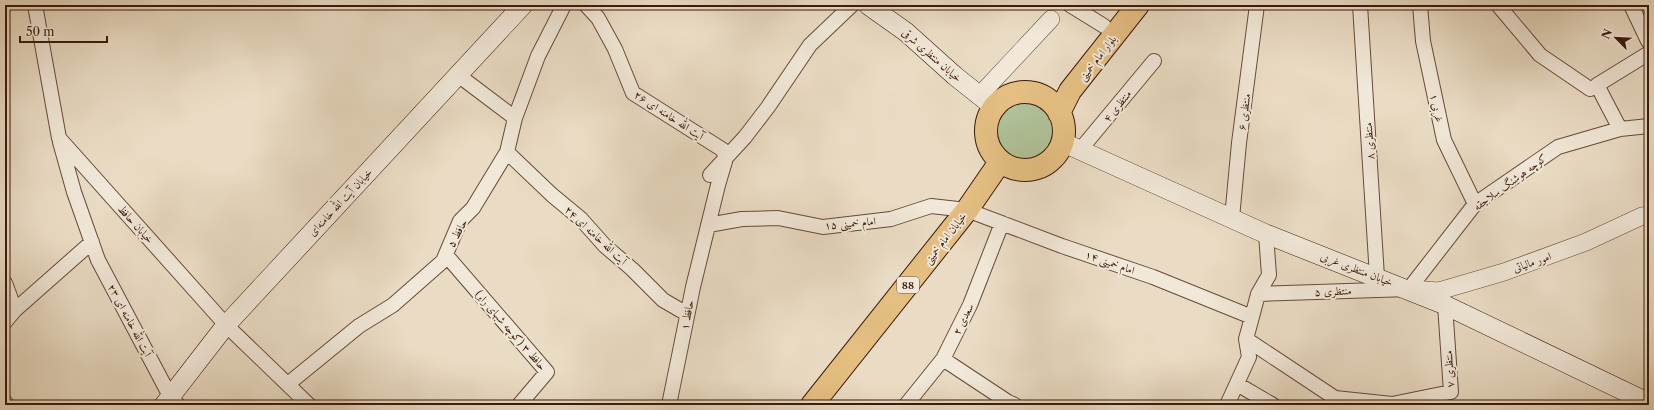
<svg xmlns="http://www.w3.org/2000/svg" width="1654" height="410" viewBox="0 0 1654 410" font-family="'Libre Caslon Text',Amiri,serif">
<rect width="100%" height="100%" fill="#eadcc4"/>
<filter id="stains"><feTurbulence type="fractalNoise" baseFrequency=".005" numOctaves="4"/><feColorMatrix values="0 0 0 0 .2 0 0 0 0 .09 0 0 0 0 .02 0 0 0 .5 -.17"/></filter>
<radialGradient id="worn" r=".72"><stop offset=".6" stop-color="#630" stop-opacity="0"/><stop offset="1" stop-color="#630" stop-opacity=".3"/></radialGradient>
<path fill="#b0c299" stroke="#766e52" d="M992 131a33 33 0 1 1 66 0a33 33 0 1 1-66 0Z"/>
<g fill="none" stroke-linecap="round" stroke-linejoin="round">
<defs>
<path id="minor" d="M35 5 59 138 226 325 309 405
M586 5 598 18 615 49 633 93 723 150 726 158 718 185 693 287 669 405
M1070 5 1104 26
M1360 5 1377 277
M1420 5 1423 41 1444 140 1475 204
M1498 5 1540 55 1590 89
M1631 5 1648 41
M458 75 515 118
M1620 129 1597 85 1649 53
M60 142 74 192 98 260 171 398 178 405
M1080 150 1154 61
M507 152 552 195 581 219 605 246 632 269 663 300 687 314
M710 175 745 137 768 107 810 45 852 5
M1232 218 1239 143 1257 5
M708 225 742 219 778 218 823 227 891 219 931 206 967 210 1062 246 1153 277 1252 317
M446 255 547 372 519 405
M5 283 15 310
M1258 294 1409 289 1475 204 1558 147 1620 129 1649 126
M5 322 15 310 92 242
M1246 339 1335 398 1392 404 1451 392 1445 305 1443 298
M943 359 1008 402 1015 405
M288 384 359 326 393 305 443 261 460 221 473 208 507 152 515 118 538 56 564 5
M1237 384 1273 405
M5 402 7 405
M906 405 943 359 970 305 1002 223
M1227 405 1249 357 1246 339 1252 317 1258 294 1269 275 1266 234"/>
<path id="tertiary" d="M980 95 1051 19
M1411 289 1439 291 1504 272 1586 242 1642 216 1649 215"/>
<path id="secondary" d="M868 5 906 32 955 76 994 107
M1062 142 1266 234 1445 305 1649 403
M164 405 226 325 523 5"/>
<path id="primary" d="M986 131a39 39 0 1 1 78 0a39 39 0 1 1-78 0Z
M1059 113 1070 91 1138 5
M812 405 967 210 1000 162"/>
</defs>
<use href="#minor" stroke="#674a39" stroke-width="16"/>
<use href="#tertiary" stroke="#674a39" stroke-width="18"/>
<use href="#secondary" stroke="#3b190b" stroke-width="20"/>
<use href="#primary" stroke="#3b190b" stroke-width="24"/>
<use href="#minor" stroke="#f1e8d9" stroke-width="14"/>
<use href="#tertiary" stroke="#f1e8d9" stroke-width="17"/>
<use href="#secondary" stroke="#f1e8d9" stroke-width="19"/>
<use href="#primary" stroke="#e5be82" stroke-width="22"/>
</g>
<g text-anchor="middle" stroke-width="4" stroke-linejoin="round" paint-order="stroke">
<rect fill="#f1e8d9" stroke="#725749" stroke-width="1" x="897" y="277" width="22" height="16" rx="3"/>
<g font-size="10" font-weight="bold" fill="#3b190b">
<text x="908" y="289">88</text>
</g>
<g font-size="11" fill="#3b190b" stroke="#f1e8d9">
<text transform="translate(932 55) rotate(41)" y="4">خیابان منتظری شرقی</text>
<text transform="translate(1097 58) rotate(-52)" y="4">بلوار امام خمینی</text>
<text transform="translate(1117 106) rotate(-51)" y="4">منتظری ۴</text>
<text transform="translate(1437 108) rotate(78)" y="4">غربی ۱</text>
<text transform="translate(1244 112) rotate(-82)" y="4">منتظری ۶</text>
<text transform="translate(669 115) rotate(33)" y="4">آیت الله خامنه ای ۲۶</text>
<text transform="translate(1369 141) rotate(-94)" y="4">منتظری ۸</text>
<text transform="translate(1510 182) rotate(-36)" y="4">کوچه هوشنگ سلاجقه</text>
<text transform="translate(340 202) rotate(-47)" y="4">خیابان آیت الله خامنه‌ای</text>
<text transform="translate(850 223) rotate(-5)" y="4">امام خمینی ۱۵</text>
<text transform="translate(136 224) rotate(48)" y="4">خیابان حافظ</text>
<text transform="translate(457 233) rotate(-62)" y="4">حافظ ۵</text>
<text transform="translate(596 235) rotate(43)" y="4">آیت الله خامنه ای ۲۴</text>
<text transform="translate(945 238) rotate(-52)" y="4">خیابان امام خمینی</text>
<text transform="translate(1110 262) rotate(19)" y="4">امام خمینی ۱۴</text>
<text transform="translate(1532 262) rotate(-19)" y="4">امور مالیاتی</text>
<text transform="translate(1357 269) rotate(21)" y="4">خیابان منتظری غربی</text>
<text transform="translate(1333 291) rotate(-2)" y="4">منتظری ۵</text>
<text transform="translate(687 315) rotate(-79)" y="4">حافظ ۱</text>
<text transform="translate(963 319) rotate(-64)" y="4">سعدی ۲</text>
<text transform="translate(130 320) rotate(62)" y="4">آیت الله خامنه ای ۲۳</text>
<text transform="translate(511 330) rotate(49)" y="4">حافظ ۳ (کوچه شبهای رابر)</text>
<text transform="translate(1449 369) rotate(-93)" y="4">منتظری ۷</text>
</g>
</g>
<rect width="1654" height="410" fill="none" stroke="#eadcc4" stroke-width="20"/>
<rect x="6" y="6" width="1642" height="398" fill="none" stroke="#3b190b" stroke-width="2"/>
<rect x="10" y="10" width="1634" height="390" fill="none" stroke="#3b190b"/>
<g transform="translate(1616 38) rotate(294)" stroke="#f1e8d9" stroke-width="3" paint-order="stroke">
<path d="M0-3L7 15L0 10L-7 15Z" fill="#3b190b"/>
<text y="-6" font-size="11" font-weight="bold" text-anchor="middle" fill="#3b190b">N</text>
</g>
<path d="M20 36v6h87v-6" fill="none" stroke="#3b190b" stroke-width="2"/>
<text x="26" y="36" font-size="12" fill="#3b190b" stroke="#f1e8d9" stroke-width="3" paint-order="stroke">50 m</text>
<rect width="100%" height="100%" filter="url(#stains)"/>
<rect width="100%" height="100%" fill="url(#worn)"/>
</svg>
